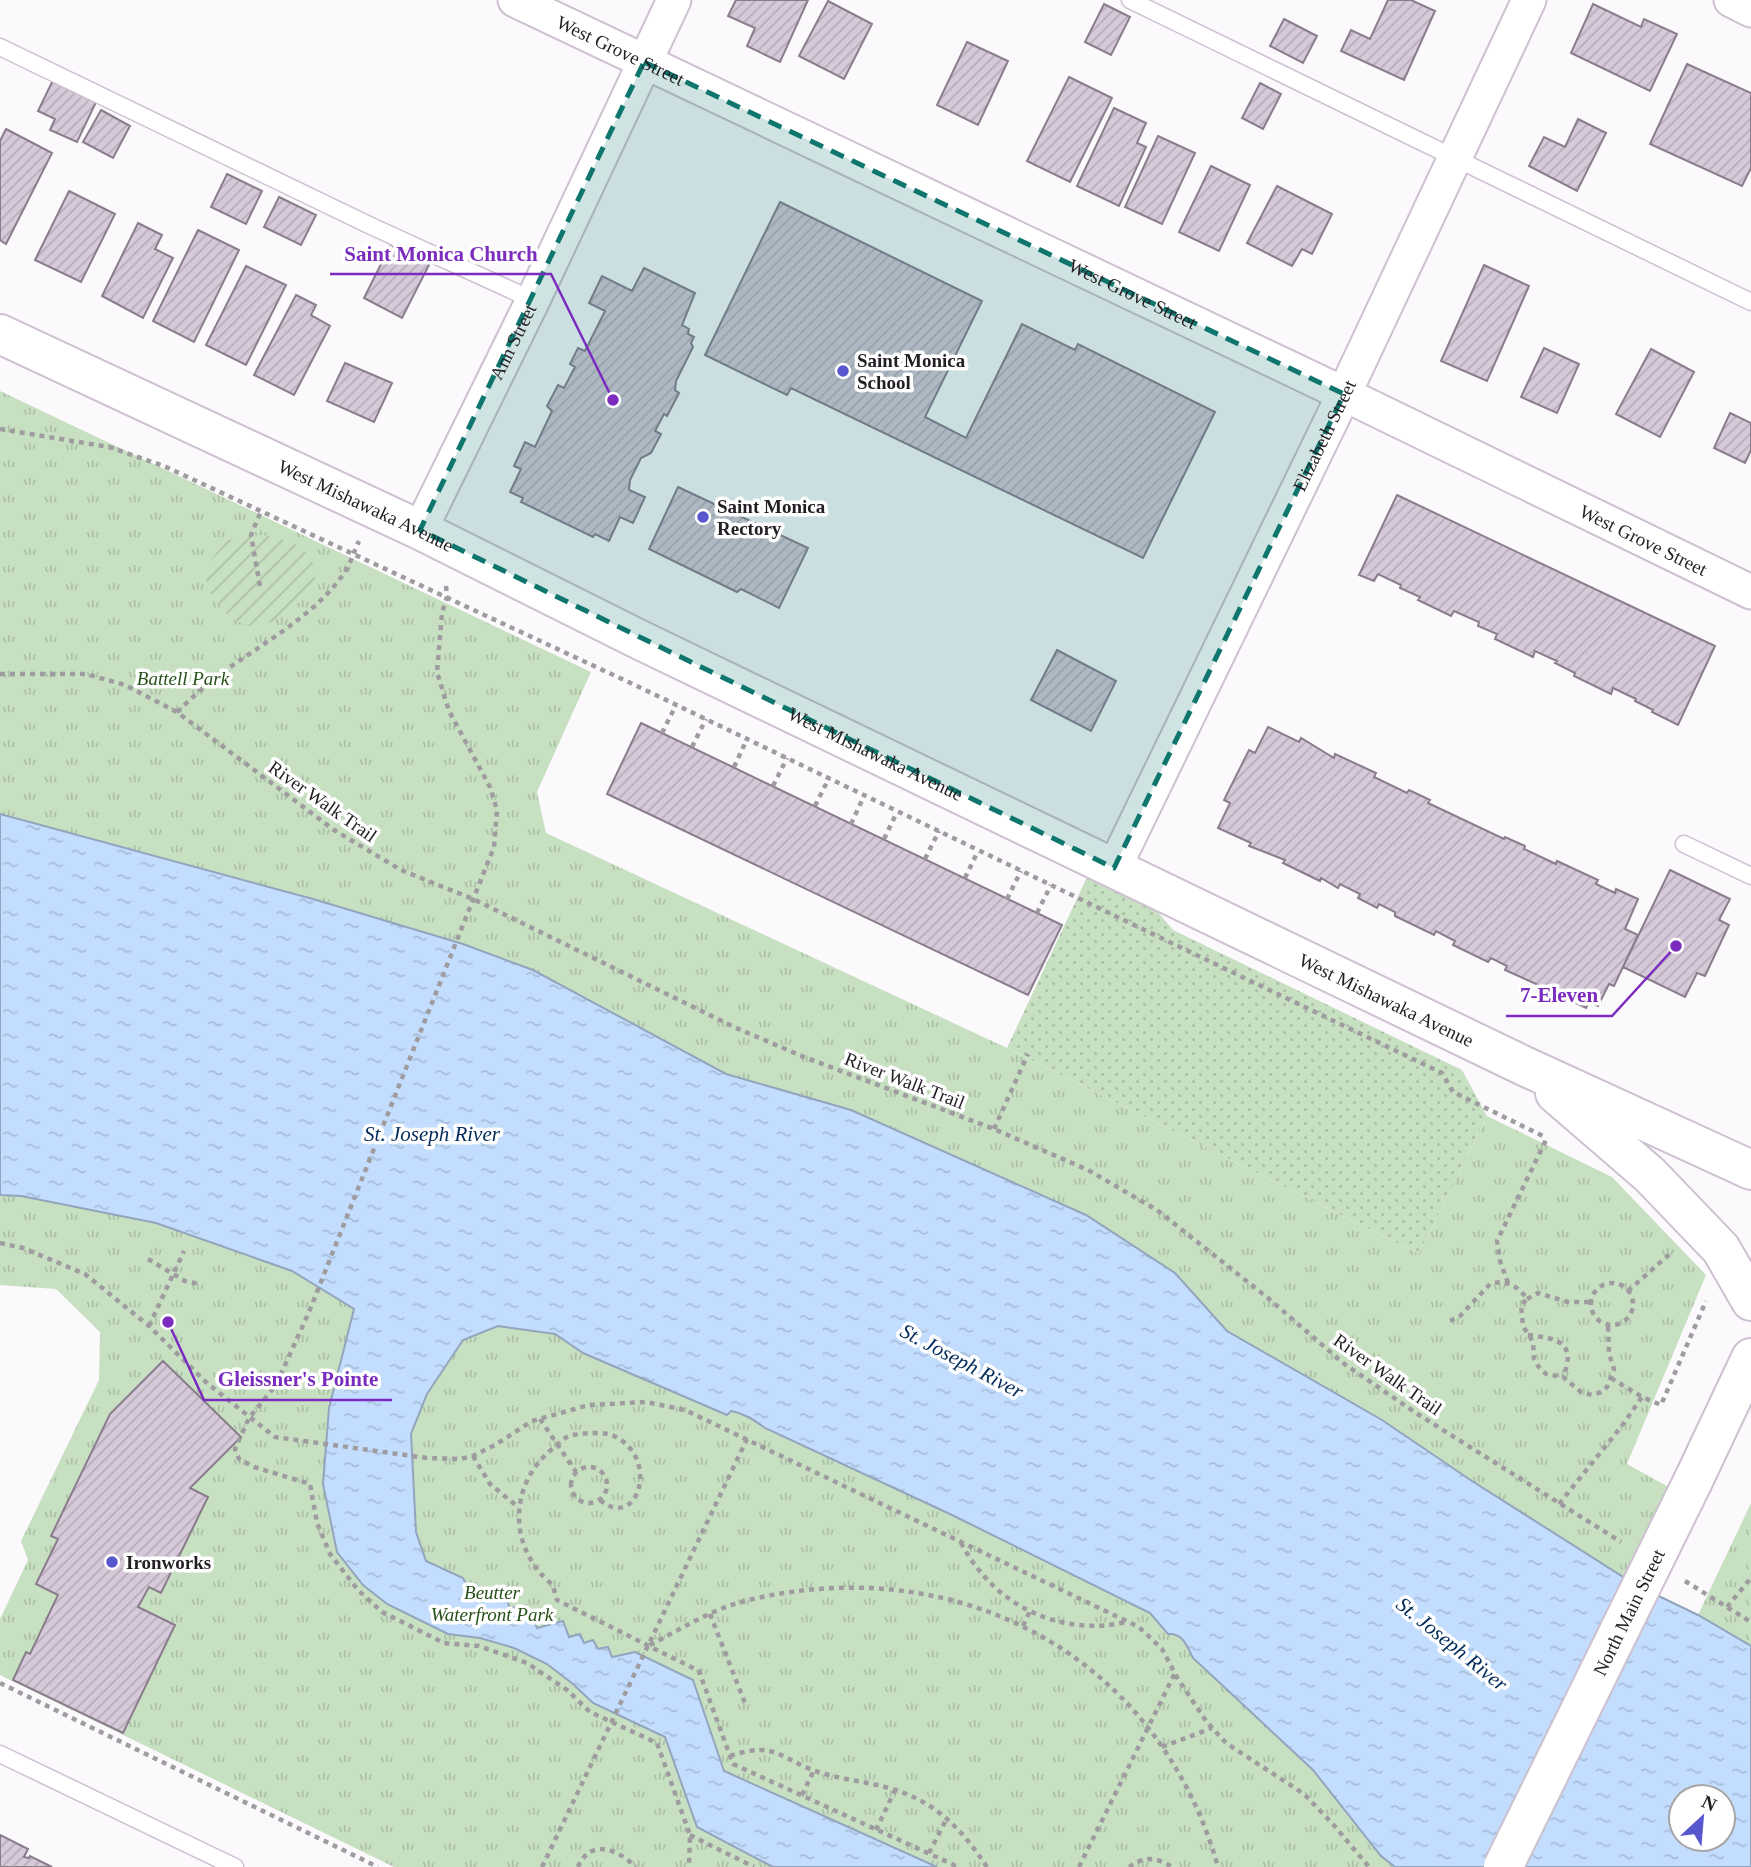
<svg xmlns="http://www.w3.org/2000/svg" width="1751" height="1867" viewBox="0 0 1751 1867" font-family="'Times New Roman',serif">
<defs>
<pattern id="grass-dots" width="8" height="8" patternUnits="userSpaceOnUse" patternTransform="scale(1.75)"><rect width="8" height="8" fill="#c8e0c2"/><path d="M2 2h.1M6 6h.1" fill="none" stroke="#acc0a7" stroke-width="1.8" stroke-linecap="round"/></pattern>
<pattern id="park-tufts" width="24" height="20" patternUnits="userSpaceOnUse" patternTransform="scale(1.75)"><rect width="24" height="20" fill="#c8e0c2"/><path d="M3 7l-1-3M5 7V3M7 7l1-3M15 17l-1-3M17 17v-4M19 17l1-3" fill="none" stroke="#acc0a7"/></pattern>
<pattern id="garden-furrows" width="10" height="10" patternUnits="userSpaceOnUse" patternTransform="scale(1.75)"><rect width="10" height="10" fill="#c8e0c2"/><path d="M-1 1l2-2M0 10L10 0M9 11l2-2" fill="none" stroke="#acc0a7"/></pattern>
<pattern id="water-ripples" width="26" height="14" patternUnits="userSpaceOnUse" patternTransform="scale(1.75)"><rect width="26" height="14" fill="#c3ddfe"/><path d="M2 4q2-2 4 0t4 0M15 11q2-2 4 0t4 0" fill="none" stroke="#a7bdda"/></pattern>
<pattern id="building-hatch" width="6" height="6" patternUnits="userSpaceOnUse" patternTransform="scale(1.75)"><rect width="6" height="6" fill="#d6c9d9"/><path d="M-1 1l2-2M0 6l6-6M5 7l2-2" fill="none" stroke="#b8acba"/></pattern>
</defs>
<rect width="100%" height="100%" fill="#fcf9fd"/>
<path fill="url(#grass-dots)" d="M1088 875 1151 904 1173 930 1462 1070 1487 1116 1419 1254 1007 1048Z"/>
<path fill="url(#park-tufts)" d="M0 391 591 672 537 792 546 833 1007 1048 1419 1254 1487 1116 1612 1177 1706 1275 1627 1464 1685 1496 1636 1585 1472 1481 1382 1420 1227 1331 1175 1273 851 1110 726 1074 533 970 463 944 313 899 0 814Z
M0 1195 21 1196 156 1223 292 1271 355 1309 463 1340 498 1326 555 1334 583 1353 751 1418 765 1428 952 1515 1150 1613 1168 1634C1183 1633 1187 1646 1193 1658L1313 1770 1381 1856 1395 1867H394L0 1675V1619L28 1560 21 1541 99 1380 100 1332 56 1289 0 1285Z
M1751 1503V1646L1698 1615Z"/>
<path fill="url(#garden-furrows)" d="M262 535C281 538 308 543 314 566 316 573 315 582 316 590L272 622 248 626 229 617 210 592 206 580 211 560 226 541 240 536Z"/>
<path fill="url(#water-ripples)" stroke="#93a4bd" stroke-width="2" fill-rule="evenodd" d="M0 814 313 899 463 944 533 970 726 1074 851 1110 1086 1215 1175 1273 1227 1331 1382 1420 1472 1481 1636 1585 1698 1615 1751 1646V1867H1395L1381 1856 1313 1770 1193 1658C1187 1646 1183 1633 1168 1634L1150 1613 952 1515 765 1428C754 1420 744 1413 731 1411L727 1415 583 1353 555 1334 498 1326 463 1340 427 1394 411 1434 416 1532 426 1561 463 1578 468 1588 477 1585 481 1594 492 1592 496 1601 506 1598 510 1608 526 1605 537 1628 563 1621 569 1637 580 1634 584 1643 593 1640 598 1649 608 1647 612 1657 635 1652 693 1680 724 1771 937 1867H773L697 1827 665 1737 593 1703 573 1684 547 1664 514 1648 480 1638 448 1634 387 1604 363 1585 337 1552 323 1484 329 1408 354 1309 292 1271 156 1223 21 1196 0 1195ZM1681 1797H1723V1839H1681Z"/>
<path fill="url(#building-hatch)" stroke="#897d8c" stroke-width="2" d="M736 0H808L780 62 747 46 755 28 728 16Z
M1388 0H1411L1435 11 1404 80 1341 51 1351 30 1370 39Z
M828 1 872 24 844 79 799 56Z
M1104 4 1130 17 1111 55 1085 42Z
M1593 4 1641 27 1644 19 1677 34 1650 91 1571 53Z
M1284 19 1317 36 1303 63 1270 46Z
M967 42 1008 61 978 125 937 105Z
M1687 64 1751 93V168L1742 186 1650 144Z
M1069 77 1112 98 1070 182 1027 161Z
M53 80 97 100 77 142 50 130 55 119 38 111Z
M1260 83 1281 94 1263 129 1242 118Z
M1114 108 1146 123 1137 143 1146 147 1119 206 1077 186Z
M101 110 130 126 113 158 83 142Z
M1578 119 1606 133 1577 191 1529 166 1544 137 1565 147Z
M6 129 52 153 6 244 0 240V141Z
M1158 136 1195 153 1162 224 1125 207Z
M1211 166 1250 185 1219 251 1179 232Z
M227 174 262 191 246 224 211 207Z
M1277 186 1332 214 1312 254 1302 249 1292 266 1247 243Z
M69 191 115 214 81 282 35 260Z
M279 197 316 215 301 245 264 227Z
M780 202 982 301 925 417 966 438 1022 324 1075 350 1078 344 1215 412 1143 558 791 388 787 395 705 355Z
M138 223 162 235 155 249 173 258 143 318 102 296Z
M198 230 239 250 194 342 153 321Z
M392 242 430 263 402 318 364 298Z
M1484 265 1529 286 1487 381 1441 361Z
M246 266 286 285 246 365 206 345Z
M644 268 695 293 682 325 689 329 688 334 694 337 691 343 693 347 676 381 675 390 679 393 667 416 664 414 655 431 661 434 651 453 641 458 630 480 629 490 645 497 633 523 620 517 609 541 595 534 593 537 521 502 523 498 510 492 521 469 514 466 525 442 535 447 552 411 547 406 558 385 564 388 575 367 570 364 578 348 585 351 605 311 589 303 602 276 632 291Z
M296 295 316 305 311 315 330 326 294 395 254 375Z
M1544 348 1579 364 1557 413 1521 397Z
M1651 349 1694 372 1660 437 1616 414Z
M345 363 392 383 374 422 327 401Z
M1730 413 1751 423V450L1745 463 1714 448Z
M678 487 808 548 779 608 741 589 737 592 649 549Z
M1397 495 1715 646 1678 725 1652 712 1653 710 1635 701 1636 699 1613 688 1611 694 1574 676 1575 673 1555 663 1557 661 1535 651 1533 657 1495 639 1497 634 1478 626 1479 622 1454 611 1451 616 1418 600 1420 597 1400 588 1401 585 1378 574 1374 581 1359 575Z
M1057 650 1116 681 1091 731 1031 700Z
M641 723 1062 925 1028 995 607 794Z
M1268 727 1299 742 1301 738 1334 758 1335 754 1376 773 1374 777 1407 793 1409 790 1430 800 1428 803 1504 839 1505 837 1525 846 1524 849 1556 864 1557 861 1598 880 1596 884 1615 893 1616 889 1638 899 1625 929 1638 935 1614 986 1609 984 1598 1006 1589 1002 1586 1008 1566 998 1568 995 1546 985 1545 988 1505 970 1507 966 1491 958 1488 962 1453 945 1455 941 1436 931 1434 935 1395 916V912L1379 904 1377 908 1358 898 1360 894 1340 884 1338 888 1321 878 1320 881 1283 863 1285 860 1249 846 1251 843 1218 828 1230 803 1224 800 1249 750 1255 753Z
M1670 870 1730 899 1719 920 1729 925 1705 976 1697 973 1685 997 1623 967Z
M163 1361 241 1437 190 1488 208 1497 161 1593 149 1587 138 1607 175 1625 123 1733 13 1680 26 1652 30 1654 58 1595 36 1584 58 1539 51 1536 110 1414Z
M0 1835 28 1849 24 1857 29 1858 30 1856 52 1867H0Z"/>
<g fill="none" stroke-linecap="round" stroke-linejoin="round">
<defs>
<path id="lane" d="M1130 0 1751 302
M0 47 371 226 533 300
M1684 844 1751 876
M0 1754 235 1867"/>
<g id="street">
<path id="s1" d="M515 0 1344 394 1751 592"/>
<path d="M1731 0 1751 10"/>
<path id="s2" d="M420 530 533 300 674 0"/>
<path id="s3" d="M1114 868 1344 394 1529 0"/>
</g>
<g id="secondary">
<path id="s4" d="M0 334 420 530 638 639 1522 1065 1751 1170"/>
<path d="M1555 1093 1650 1175 1721 1249 1751 1301"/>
<path d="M1693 1481 1751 1358"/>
</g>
</defs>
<use href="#lane" stroke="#cdc0d0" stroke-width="19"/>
<use href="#street" stroke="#cdc0d0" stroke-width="37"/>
<use href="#secondary" stroke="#cdc0d0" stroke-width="42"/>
<path stroke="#9f9ca0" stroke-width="4.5" stroke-dasharray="5 5" stroke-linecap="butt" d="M0 429 109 447 164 466 637 686 1442 1073 1453 1092 1547 1138
M260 586 251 535 261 511
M446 586 447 597 442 613 437 672 449 711 490 787 497 810 494 847 309 1312 276 1385 249 1418 235 1449 239 1459 254 1467 310 1484 317 1523 330 1554 358 1590 382 1612 444 1643 479 1646 527 1663 567 1690 590 1712 657 1743 690 1835 689 1867
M0 674H86L125 685 177 712 334 830 401 870 473 899 734 1027 804 1057 994 1129 1088 1170 1157 1210 1268 1298 1343 1363 1416 1413 1621 1542
M177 712C192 698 206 684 222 673 264 642 317 615 346 570 352 560 354 551 359 541
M662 733 676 705
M692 747 706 719
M734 767 747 739
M773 786 787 758
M815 806 829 778
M851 824 864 796
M884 839 897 812
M925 859 939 831
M965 878 978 851
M1007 899 1021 871
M1037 913 1051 885
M994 1129 1028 1054
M0 1243 23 1248 85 1274 149 1326 208 1384 275 1437 427 1458 460 1459 473 1456 495 1445 532 1421 589 1405 646 1402 685 1410 1139 1627 1162 1649 1178 1679 1206 1721 1226 1743 1304 1794 1332 1823 1369 1867
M148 1259 185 1281 199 1284
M1508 1283 1500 1261 1497 1241 1547 1138
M1591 1304a21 21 0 1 1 42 0a21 21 0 1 1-42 0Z
M1628 1291 1673 1251
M1527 1299 1538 1293 1568 1302H1591
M1450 1321 1460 1316 1491 1283C1508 1281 1517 1285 1527 1299L1521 1305 1523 1326 1533 1342 1534 1359 1538 1366 1546 1374 1563 1377 1581 1392 1592 1395 1601 1392 1607 1387 1614 1369 1609 1354 1608 1324
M149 1326 184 1251
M1528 1335C1558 1338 1577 1343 1563 1377
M1611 1378 1642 1397 1661 1405 1706 1301
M540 1419 576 1472
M473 1456 490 1484 518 1507
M571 1485a18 18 0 1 1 36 0a18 18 0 1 1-36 0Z
M600 1500C629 1524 648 1488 637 1460 631 1445 617 1434 601 1433 590 1433 579 1433 569 1436 564 1438 560 1442 556 1446 529 1466 515 1497 520 1530 523 1547 530 1561 541 1574 544 1577 549 1581 552 1585 555 1590 555 1596 557 1600L699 1671 733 1764 954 1865V1867
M1559 1504 1621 1427 1642 1397
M961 1543C966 1552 972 1562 979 1570 1013 1614 1072 1635 1126 1622
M1685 1581 1751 1622
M1727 1607 1751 1578
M710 1614 745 1703
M1023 1626 1030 1611
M650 1645C679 1630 709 1611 741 1602 953 1547 1158 1653 1218 1867
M0 1683 378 1867
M1162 1747 1212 1728
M730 1756C779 1739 783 1763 825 1774 846 1780 868 1782 889 1788 935 1801 961 1828 987 1867
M802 1795 814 1770
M876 1830 895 1790
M690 1835 754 1867
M929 1853 947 1818
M542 1867 747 1439
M578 1867C591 1837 618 1850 636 1867
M1079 1867 1175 1673
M1129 1867C1144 1856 1157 1857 1172 1867"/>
<use href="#lane" stroke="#fff" stroke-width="16"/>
<use href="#street" stroke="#fff" stroke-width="33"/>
<use href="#secondary" stroke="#fff" stroke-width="38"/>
<defs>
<g id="secondary-bridge">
<path id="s5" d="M1503 1867 1693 1481"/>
</g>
</defs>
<use href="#secondary-bridge" stroke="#cdc0d0" stroke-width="42" stroke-linecap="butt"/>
<use href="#secondary-bridge" stroke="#fff" stroke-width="38"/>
</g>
<path fill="#0f766e" fill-opacity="0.2" stroke="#0f766e" stroke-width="5" stroke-dasharray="14 9" stroke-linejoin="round" d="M644 62 1344 394 1114 868 420 530Z"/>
<g fill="#5857ce" stroke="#fff" stroke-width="2.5">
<circle cx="843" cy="371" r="7"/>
<circle cx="703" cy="517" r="7"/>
<circle cx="112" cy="1562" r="7"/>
</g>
<g text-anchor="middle" stroke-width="7" stroke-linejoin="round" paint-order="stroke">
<g font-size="19" fill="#241f25" stroke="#fff">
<text dy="7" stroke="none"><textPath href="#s1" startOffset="117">West Grove Street</textPath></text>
<text dy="7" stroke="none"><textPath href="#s1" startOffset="684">West Grove Street</textPath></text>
<text dy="7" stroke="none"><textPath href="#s2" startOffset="210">Ann Street</textPath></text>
<text dy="7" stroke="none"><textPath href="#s3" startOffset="481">Elizabeth Street</textPath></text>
<text dy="7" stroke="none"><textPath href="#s4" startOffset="404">West Mishawaka Avenue</textPath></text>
<text dy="7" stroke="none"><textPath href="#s1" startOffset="1251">West Grove Street</textPath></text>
<text dy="7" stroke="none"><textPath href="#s4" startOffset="971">West Mishawaka Avenue</textPath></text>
<text transform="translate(323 801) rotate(35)" y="7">River Walk Trail</text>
<text dy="7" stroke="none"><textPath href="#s4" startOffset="1538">West Mishawaka Avenue</textPath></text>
<text transform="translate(905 1080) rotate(21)" y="7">River Walk Trail</text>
<text transform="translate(1388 1374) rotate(35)" y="7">River Walk Trail</text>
<text dy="7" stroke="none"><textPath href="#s5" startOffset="284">North Main Street</textPath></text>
</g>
<g font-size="19" font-weight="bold" fill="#241f25" stroke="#fff" text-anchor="start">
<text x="857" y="367">Saint Monica<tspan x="857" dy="22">School</tspan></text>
<text x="717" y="513">Saint Monica<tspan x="717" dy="22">Rectory</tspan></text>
<text x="126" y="1569">Ironworks</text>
</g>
<g font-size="19" font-style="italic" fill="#265019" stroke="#fff">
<text x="183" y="685">Battell Park</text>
<text x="492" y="1599">Beutter<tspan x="492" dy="22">Waterfront Park</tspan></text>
</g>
<g font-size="21" font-style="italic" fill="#002b5a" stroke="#fff">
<text x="432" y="1141">St. Joseph River</text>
<text transform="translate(962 1361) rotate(28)" y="7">St. Joseph River</text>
<text transform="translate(1452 1644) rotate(39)" y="7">St. Joseph River</text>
</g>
</g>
<path fill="none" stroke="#7b2cbf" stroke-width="2.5" d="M613 400L551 274H330M1676 946L1612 1016H1506M168 1322L204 1400H392"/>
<g fill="#7b2cbf" stroke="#fff" stroke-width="2.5">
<circle cx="613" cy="400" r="7"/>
<circle cx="1676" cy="946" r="7"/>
<circle cx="168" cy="1322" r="7"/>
</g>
<g font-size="21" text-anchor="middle" font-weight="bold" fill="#7b2cbf" stroke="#fff" stroke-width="7" stroke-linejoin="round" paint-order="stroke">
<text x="441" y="261">Saint Monica Church</text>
<text x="1559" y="1002">7-Eleven</text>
<text x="298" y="1386">Gleissner's Pointe</text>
</g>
<g transform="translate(1702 1818) rotate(26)"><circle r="33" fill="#ffffff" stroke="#a7a5a8" stroke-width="2"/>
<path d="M0-5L12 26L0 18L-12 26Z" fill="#5857ce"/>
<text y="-10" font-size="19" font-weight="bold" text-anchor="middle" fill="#241f25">N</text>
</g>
</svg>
